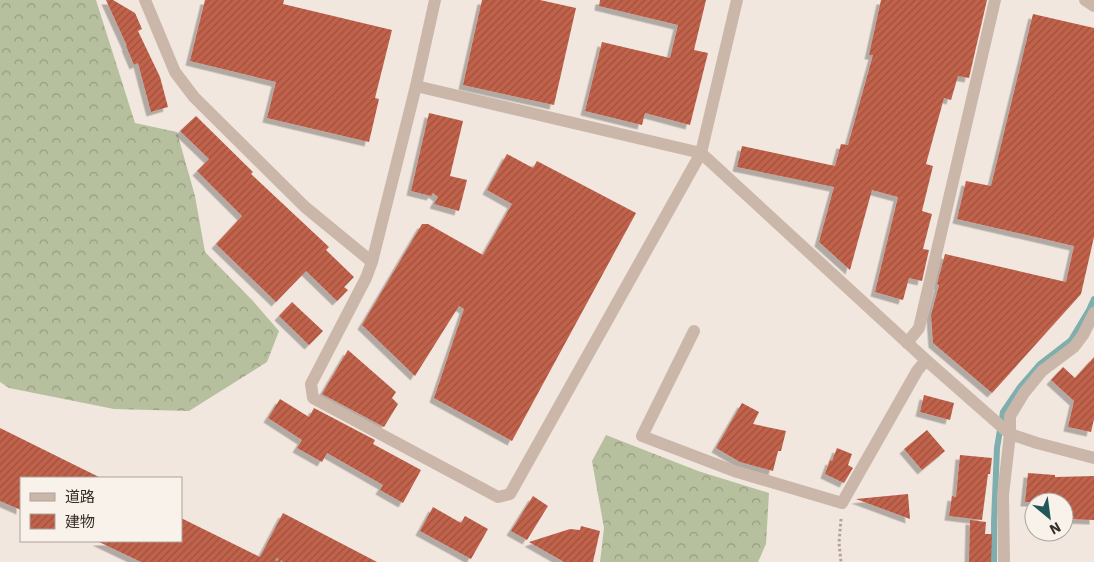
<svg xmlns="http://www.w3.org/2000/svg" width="1094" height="562" viewBox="0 0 1094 562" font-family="'IBM Plex Sans','Noto Sans JP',sans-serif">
<defs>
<pattern id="forest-crowns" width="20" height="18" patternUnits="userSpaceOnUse" patternTransform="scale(1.25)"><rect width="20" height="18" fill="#b7c09e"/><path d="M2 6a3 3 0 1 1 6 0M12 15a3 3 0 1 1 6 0" fill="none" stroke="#969c81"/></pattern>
<pattern id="building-hatch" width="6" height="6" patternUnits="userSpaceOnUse" patternTransform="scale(1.25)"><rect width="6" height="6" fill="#c1624c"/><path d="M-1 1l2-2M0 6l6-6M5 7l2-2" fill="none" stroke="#9e513f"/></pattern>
<filter id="shadow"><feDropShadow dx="-4.5" dy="4.5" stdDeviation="0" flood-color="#0004"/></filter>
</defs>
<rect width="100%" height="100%" fill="#f2e7de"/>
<path fill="url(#forest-crowns)" d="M0 0H96L135 123 177 132 195 196 205 252 252 300 279 331 267 362 189 411 114 409 9 388 0 382Z
M606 435 698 471 769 493 766 544 758 562H600L604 528 592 461Z"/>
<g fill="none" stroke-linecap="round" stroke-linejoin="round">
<path stroke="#7eaead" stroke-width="6" d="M994 562V522L997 448 1003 412 1020 387 1040 364 1071 340 1089 310 1094 299"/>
</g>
<path fill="url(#building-hatch)" filter="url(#shadow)" d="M106 0H113L135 13 142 29 138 31 160 77 168 107 151 112 138 63 134 65 126 46H127Z
M205 0H284L283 4 392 30 375 98 379 99 369 142 267 118 276 82 190 61Z
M482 0H540L576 8 554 105 463 85Z
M600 0H706L694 50 708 53 690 125 645 113 642 125 585 111 602 42 670 58 678 25 599 6Z
M881 0H987L969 78 958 76 951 100 944 98 926 164 933 166 922 211 932 214 923 249 929 250 922 281 909 278 903 300 875 292 898 197 872 190 850 270 819 242 834 187 737 167 742 146 835 166 841 144 848 145 873 55H869Z
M1033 14 1094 28V237L1081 294 992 393 933 343 931 315 939 285 937 284 945 254 1066 282 1074 246 957 219 966 181 991 186Z
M429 113 463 121 450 176 467 180 459 211 434 204 438 197 433 193 431 196 411 191Z
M196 116 253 172 251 174 329 247 326 250 354 277 344 287 348 290 337 301 306 271 276 302 216 244 242 216 197 171 209 159 180 131Z
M507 154 533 168 537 161 636 213 512 441 434 398 464 309 459 306 415 376 362 325 422 224H428L483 255 512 204 487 190Z
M292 302 323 331 309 345 279 316Z
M348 350 396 392 392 398 398 404 384 427 322 394Z
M1094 357V419L1091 432 1068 427 1074 401 1051 380 1063 367 1075 378Z
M924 395 954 403 950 420 920 412Z
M280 399 309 417 314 408 375 440 373 444 421 470 403 503 380 490 383 485 327 453 322 462 297 448 302 440 268 418Z
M742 403 759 412 753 424 786 431 781 451H778L773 471 740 462 716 448Z
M0 428 101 478H21V510L0 501Z
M927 430 945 451 922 470 904 449Z
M837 448 852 454 848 465 853 468 844 483 825 474 830 460 832 461Z
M960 455 992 458 990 474H988L982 520 949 516 952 496 956 497Z
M1028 473 1055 475V477L1094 476V520L1069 519V502H1025Z
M908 494 910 519 856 499Z
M533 496 548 506 527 540 511 531Z
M433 507 461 523 465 516 488 529 471 559 420 531Z
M283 513 377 562H141L97 541H181V518L260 557Z
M970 520 986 522 985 534H992L991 562H969Z
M581 526 600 531 593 562H564L529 542 570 529 580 530Z"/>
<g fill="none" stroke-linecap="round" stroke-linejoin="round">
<path stroke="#b5a194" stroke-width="3" stroke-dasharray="2.5 2.5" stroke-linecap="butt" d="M841 519 839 543 841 562
M276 559 282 562"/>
<path stroke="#cab7aa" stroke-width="12" d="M145 0 175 72 194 97 305 207 372 262
M435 0 416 86 372 262 366 278 311 384 313 398 498 497 510 494 701 153 737 0
M1085 0 1094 6
M416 86 701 153 926 360 1010 434 1037 443 1094 458
M694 331 642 436 734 471 842 503 917 371 926 360
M907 343 919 328 995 0
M1004 562 1003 495 1010 434V416L1024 393 1042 371 1074 347 1083 335 1094 313"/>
</g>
<rect x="20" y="477" width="162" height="65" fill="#f9f2ea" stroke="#aba39d"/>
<rect x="30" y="493" width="25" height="8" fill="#cab7aa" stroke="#aba39d"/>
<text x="65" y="502" font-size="15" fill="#372d29">道路</text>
<rect x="30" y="514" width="25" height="15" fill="url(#building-hatch)" stroke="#aba39d"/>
<text x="65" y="527" font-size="15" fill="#372d29">建物</text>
<g transform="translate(1049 517) rotate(151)"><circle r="24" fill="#f9f2ea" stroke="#aba39d"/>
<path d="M0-4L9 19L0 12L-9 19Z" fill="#205758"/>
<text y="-8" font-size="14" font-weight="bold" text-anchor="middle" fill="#372d29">N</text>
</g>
</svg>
